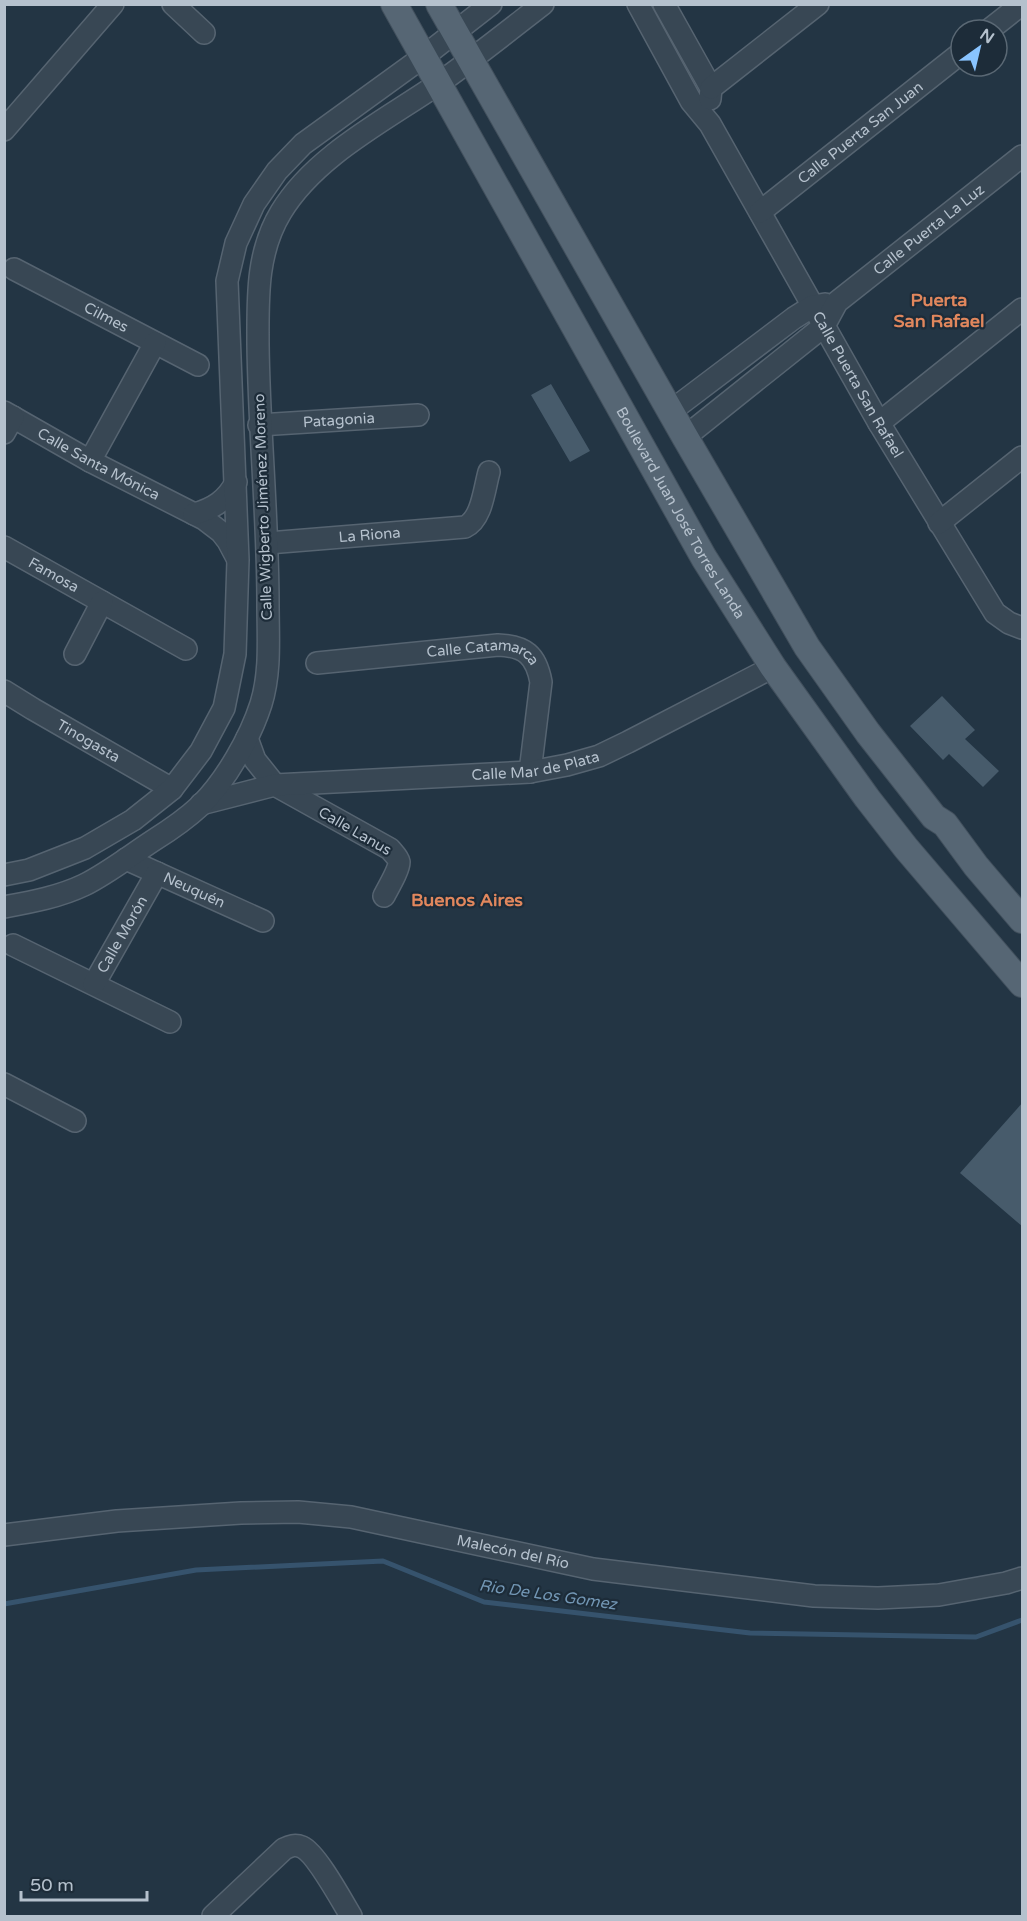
<svg xmlns="http://www.w3.org/2000/svg" width="1027" height="1921" viewBox="0 0 1027 1921" font-family="'Varela Round',sans-serif">
<rect width="100%" height="100%" fill="#233544"/>
<g fill="none" stroke-linecap="round" stroke-linejoin="round">
<path stroke="#36536d" stroke-width="5" d="M4 1604 196 1570 383 1561 484 1602 750 1633 976 1637 1022 1620"/>
</g>
<path fill="#475b6b" d="M551 384 590 451 570 462 531 395Z
M942 696 975 730 965 739 999 771 983 787 949 754 943 760 910 726Z
M1023 1102V1227L960 1173Z"/>
<g fill="none" stroke-linecap="round" stroke-linejoin="round">
<defs>
<g id="minor">
<path d="M173 4 204 33"/>
<path id="s1" d="M638 4 691 101 710 124 879 423 995 613 1009 623 1022 628"/>
<path d="M664 4 711 88 710 99"/>
<path d="M989 30 1022 4"/>
<path d="M711 88 818 4"/>
<path d="M4 130 113 4"/>
<path id="s2" d="M760 212 961 53"/>
<path id="s3" d="M14 269 198 365"/>
<path d="M671 411 794 318 813 306 825 304"/>
<path id="s4" d="M4 412 90 461 204 519 221 532 228 541 237 558"/>
<path d="M879 423 1022 309"/>
<path id="s5" d="M259 425 418 415"/>
<path d="M4 433 13 417"/>
<path id="s6" d="M685 437 824 326 837 302 1022 156"/>
<path d="M90 461 155 343"/>
<path d="M194 514C213 509 227 500 236 482"/>
<path d="M939 523 1022 457"/>
<path id="s7" d="M268 543 465 527C482 519 484 490 489 472"/>
<path id="s8" d="M4 547 186 649"/>
<path d="M75 654 102 602"/>
<path id="s9" d="M317 663 498 645C525 646 536 655 541 682L530 772"/>
<path id="s10" d="M4 691 33 709 172 789"/>
<path d="M247 738 255 760 275 785 390 849C393 853 398 857 399 862 399 870 388 888 384 896"/>
<path id="s11" d="M201 804 275 785 530 772 567 765 599 756 628 742 773 667"/>
<path id="s12" d="M126 859 263 921"/>
<path d="M4 875 29 870 85 848 133 820 172 789 201 751 224 708 235 654 238 560 227 281 236 243 254 204 277 171 303 144 423 57 491 4"/>
<path d="M4 907C31 902 59 897 84 885 108 873 131 855 154 840 170 830 187 818 201 805 226 780 250 738 261 704 271 672 268 637 268 604 268 517 259 431 258 344 258 299 256 253 281 212 314 157 382 122 435 86 472 60 507 32 543 4"/>
<path d="M13 945 170 1022"/>
<path id="s13" d="M94 984 157 873"/>
<path d="M4 1084 75 1121"/>
<path id="s14" d="M4 1535 117 1521 241 1513 298 1512 351 1517 593 1569 814 1596 878 1598 939 1595 1006 1583 1022 1578"/>
<path d="M213 1916 284 1849C290 1846 295 1844 302 1847 316 1853 342 1901 351 1916"/>
</g>
<g id="major">
<path id="s15" d="M394 4 704 558 773 667 867 798 906 848 1022 984"/>
<path d="M439 4 685 437 807 647 868 733 934 817 945 824 976 866 1022 920"/>
</g>
</defs>
<use href="#minor" stroke="#566471" stroke-width="24"/>
<use href="#major" stroke="#42505d" stroke-width="28"/>
<use href="#minor" stroke="#384754" stroke-width="21"/>
<use href="#major" stroke="#566674" stroke-width="26"/>
</g>
<g text-anchor="middle" stroke-width="4.5" stroke-linejoin="round" paint-order="stroke">
<g font-size="15" fill="#b5c1cd" stroke="#1d2c39">
<text dy="5" stroke="none"><textPath href="#s2" startOffset="128">Calle Puerta San Juan</textPath></text>
<text dy="5" stroke="none"><textPath href="#s6" startOffset="322">Calle Puerta La Luz</textPath></text>
<text dy="5" stroke="none"><textPath href="#s3" startOffset="104">Cilmes</textPath></text>
<text dy="5" stroke="none"><textPath href="#s1" startOffset="440">Calle Puerta San Rafael</textPath></text>
<text dy="5" stroke="none"><textPath href="#s5" startOffset="80">Patagonia</textPath></text>
<text dy="5" stroke="none"><textPath href="#s4" startOffset="108">Calle Santa Mónica</textPath></text>
<text transform="translate(263 507) rotate(-92)" y="5">Calle Wigberto Jiménez Moreno</text>
<text dy="5" stroke="none"><textPath href="#s15" startOffset="584">Boulevard Juan José Torres Landa</textPath></text>
<text dy="5" stroke="none"><textPath href="#s7" startOffset="102">La Riona</textPath></text>
<text dy="5" stroke="none"><textPath href="#s8" startOffset="57">Famosa</textPath></text>
<text dy="5" stroke="none"><textPath href="#s9" startOffset="168">Calle Catamarca</textPath></text>
<text dy="5" stroke="none"><textPath href="#s10" startOffset="98">Tinogasta</textPath></text>
<text dy="5" stroke="none"><textPath href="#s11" startOffset="338">Calle Mar de Plata</textPath></text>
<text transform="translate(355 831) rotate(30)" y="5">Calle Lanus</text>
<text dy="5" stroke="none"><textPath href="#s12" startOffset="75">Neuquén</textPath></text>
<text dy="5" stroke="none"><textPath href="#s13" startOffset="57">Calle Morón</textPath></text>
<text dy="5" stroke="none"><textPath href="#s14" startOffset="514">Malecón del Río</textPath></text>
</g>
<g font-size="16" font-style="italic" fill="#7296b4" stroke="#1d2c39">
<text transform="translate(548 1594) rotate(8)" y="6">Rio De Los Gomez</text>
</g>
<g font-size="18" font-weight="bold" fill="#e1875d" stroke="#1d2c39">
<text x="939" y="306">Puerta<tspan x="939" dy="21">San Rafael</tspan></text>
<text x="467" y="906">Buenos Aires</text>
</g>
</g>
<rect width="1027" height="1921" fill="none" stroke="#b5c1cd" stroke-width="12"/>
<g transform="translate(979 48) rotate(34)"><circle r="28" fill="#1d2c39" stroke="#5a6874" stroke-width="1.5"/>
<path d="M0-4.5L10 22L0 15L-10 22Z" fill="#89c4ff"/>
<text y="-9" font-size="16" font-weight="bold" text-anchor="middle" fill="#b5c1cd">N</text>
</g>
<path d="M21 1891v9h126v-9" fill="none" stroke="#b5c1cd" stroke-width="3"/>
<text x="30" y="1891" font-size="18" fill="#b5c1cd" stroke="#1d2c39" stroke-width="4.5" paint-order="stroke">50 m</text>
</svg>
